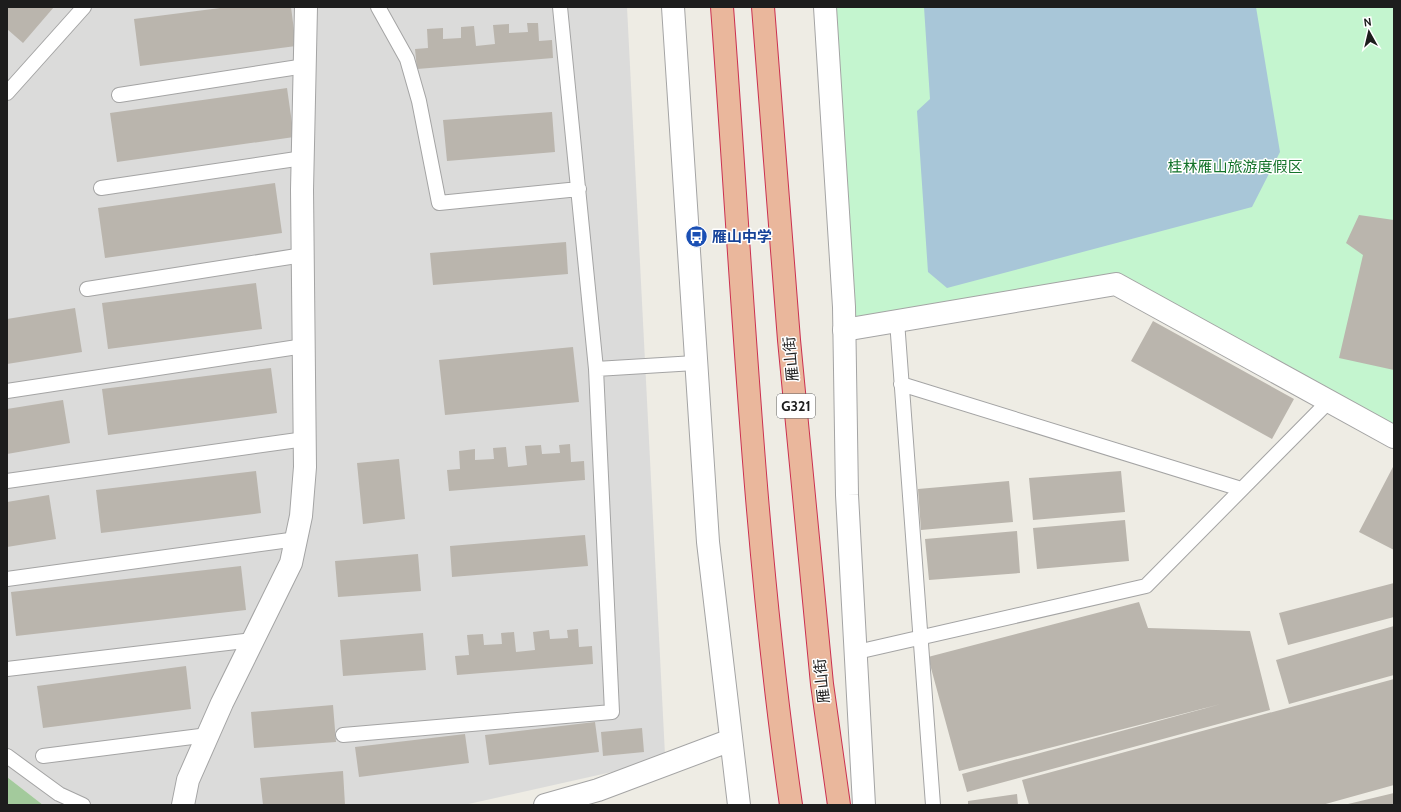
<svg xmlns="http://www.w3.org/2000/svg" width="1401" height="812" viewBox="0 0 1401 812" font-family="Cabin,'Noto Sans SC',sans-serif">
<rect width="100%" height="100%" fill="#eeece4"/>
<path fill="#dbdbda" d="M7 7H627L665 755 643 765 464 805H43L7 777Z"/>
<path fill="#a3ca9c" d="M7 777 43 805H7Z"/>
<path fill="#c4f5cf" d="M825 7H1394V437L1116 284 844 330Z"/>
<path fill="#a8c6d8" d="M924 7H1256L1280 152 1252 207 947 288 928 272 917 111 930 99Z"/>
<path fill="#bab5ad" d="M7 7H54L23 43 7 29Z
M228 7H291L296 46 140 66 134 19Z
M527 23H538L539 41 552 40 553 58 417 69 415 49 428 48 427 29 443 28V39L461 38V27L474 26 476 46 495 44 493 25 509 24V33L528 32Z
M287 88 294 137 117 162 110 113Z
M552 112 555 152 447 161 443 120Z
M275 183 282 233 105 258 98 208Z
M1359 215 1394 220V370L1339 358 1363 255 1346 243Z
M566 242 568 274 433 285 430 253Z
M256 283 262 329 108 349 102 303Z
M75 308 82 352 7 364V319Z
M1153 321 1294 399 1272 439 1131 361Z
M573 347 579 402 445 415 439 360Z
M271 368 277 413 108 435 102 389Z
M63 400 70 443 7 454V409Z
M570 444 571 462 584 461 585 480 449 491 447 470 460 469 459 451 475 449V460L494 459 493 448 506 447 508 467 527 465 525 446 541 445 542 454 560 453 559 445Z
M399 459 405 519 363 524 357 463Z
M1394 465V550L1359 532Z
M256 471 261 513 101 533 96 490Z
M1121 471 1125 512 1033 520 1029 478Z
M1009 481 1013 522 921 530 918 489Z
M49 495 56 539 7 547V502Z
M1125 520 1129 561 1037 569 1033 528Z
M1017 531 1020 573 929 580 925 539Z
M585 535 588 566 452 577 450 546Z
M418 554 421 591 338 597 335 561Z
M241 566 246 610 16 636 11 592Z
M1394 583V617L1288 645 1279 613Z
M1139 602 1148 628 1250 631 1270 710 967 792 962 774 1221 704 959 771 928 657Z
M1394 626V675L1289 704 1276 660Z
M578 629 579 647 592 646 593 664 457 675 455 656 469 655 467 635 483 634 484 645 502 644 501 633 514 632 516 652 535 650 533 632 549 630 550 639 568 638 567 630Z
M423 633 426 670 343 676 340 640Z
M186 666 191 709 43 728 37 686Z
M1394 679V785L1322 805H1029L1022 780Z
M333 705 336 742 254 748 251 712Z
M595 722 599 752 489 765 485 735Z
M642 728 644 752 603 756 601 732Z
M465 734 469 763 359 777 355 747Z
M343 771 345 805H263L260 778Z
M1394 793V805H1348V804Z
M1017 794 1018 805H968V801Z"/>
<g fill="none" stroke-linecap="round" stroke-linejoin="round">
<defs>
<path id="service" d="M378 7 407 59 419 101 439 203 579 189
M7 93 84 7
M119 95 305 66
M101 188 303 158
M87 289 303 255
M897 321 933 805
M596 369 695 363
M901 384 1241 489
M7 391 304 346
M7 481 305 439
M7 579 297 539
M857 652 1146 586 1329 401
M7 669 253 640
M343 735 612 712 596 369 560 7
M7 756 59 794 83 805
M43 756 208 735"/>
<path id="minor" d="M844 330 1116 284 1394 437
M183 805 188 780 222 703 291 563 301 516 305 467 302 190 306 7"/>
<path id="tertiary" d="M673 7 708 542 739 805
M825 7 844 307 847 495 864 805
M545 805 598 790 731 740"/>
<path id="trunk" d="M722 7C742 273 753 541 791 805
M763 7 789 340 822 684 839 805"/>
</defs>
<use href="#service" stroke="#a4a4a4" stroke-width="16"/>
<use href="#minor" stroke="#a4a4a4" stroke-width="24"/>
<use href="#tertiary" stroke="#a4a4a4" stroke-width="24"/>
<use href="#trunk" stroke="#cb3150" stroke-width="24"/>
<use href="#service" stroke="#fff" stroke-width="14"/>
<use href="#minor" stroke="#fff" stroke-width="22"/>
<use href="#tertiary" stroke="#fff" stroke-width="22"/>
<use href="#trunk" stroke="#eab79c" stroke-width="22"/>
</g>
<defs>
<symbol id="bus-disc" viewBox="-11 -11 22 22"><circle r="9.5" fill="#1a4fb4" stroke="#fff"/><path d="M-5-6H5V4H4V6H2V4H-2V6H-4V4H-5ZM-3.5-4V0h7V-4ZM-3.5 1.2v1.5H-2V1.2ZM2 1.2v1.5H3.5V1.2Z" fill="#fff"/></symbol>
</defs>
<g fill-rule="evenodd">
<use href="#bus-disc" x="684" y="224" width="25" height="25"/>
</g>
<g text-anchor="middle" stroke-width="3" stroke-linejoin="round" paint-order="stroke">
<rect fill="#fff" stroke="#616161" stroke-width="1" x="777" y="394" width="38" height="24" rx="3"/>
<g font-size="14" font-weight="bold" fill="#1d1d1d">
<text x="796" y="411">G321</text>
</g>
<g font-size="15" fill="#14732a" stroke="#fff">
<text x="1235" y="172">桂林雁山旅游度假区</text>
</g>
<g font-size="15" font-weight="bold" fill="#164399" stroke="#fff" text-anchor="start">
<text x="712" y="242">雁山中学</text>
</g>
<g font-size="15" fill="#1d1d1d" stroke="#fff">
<text transform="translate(791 359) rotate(-95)" y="5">雁山街</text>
<text transform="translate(822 681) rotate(-96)" y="5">雁山街</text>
</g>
</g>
<rect width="1401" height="812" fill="none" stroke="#1d1d1d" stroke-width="16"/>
<g transform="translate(1369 32) rotate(352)" stroke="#ffffff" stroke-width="3" paint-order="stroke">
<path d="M0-3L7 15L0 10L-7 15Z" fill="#1d1d1d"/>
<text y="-6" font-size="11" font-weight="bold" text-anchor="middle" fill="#1d1d1d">N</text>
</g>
</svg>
